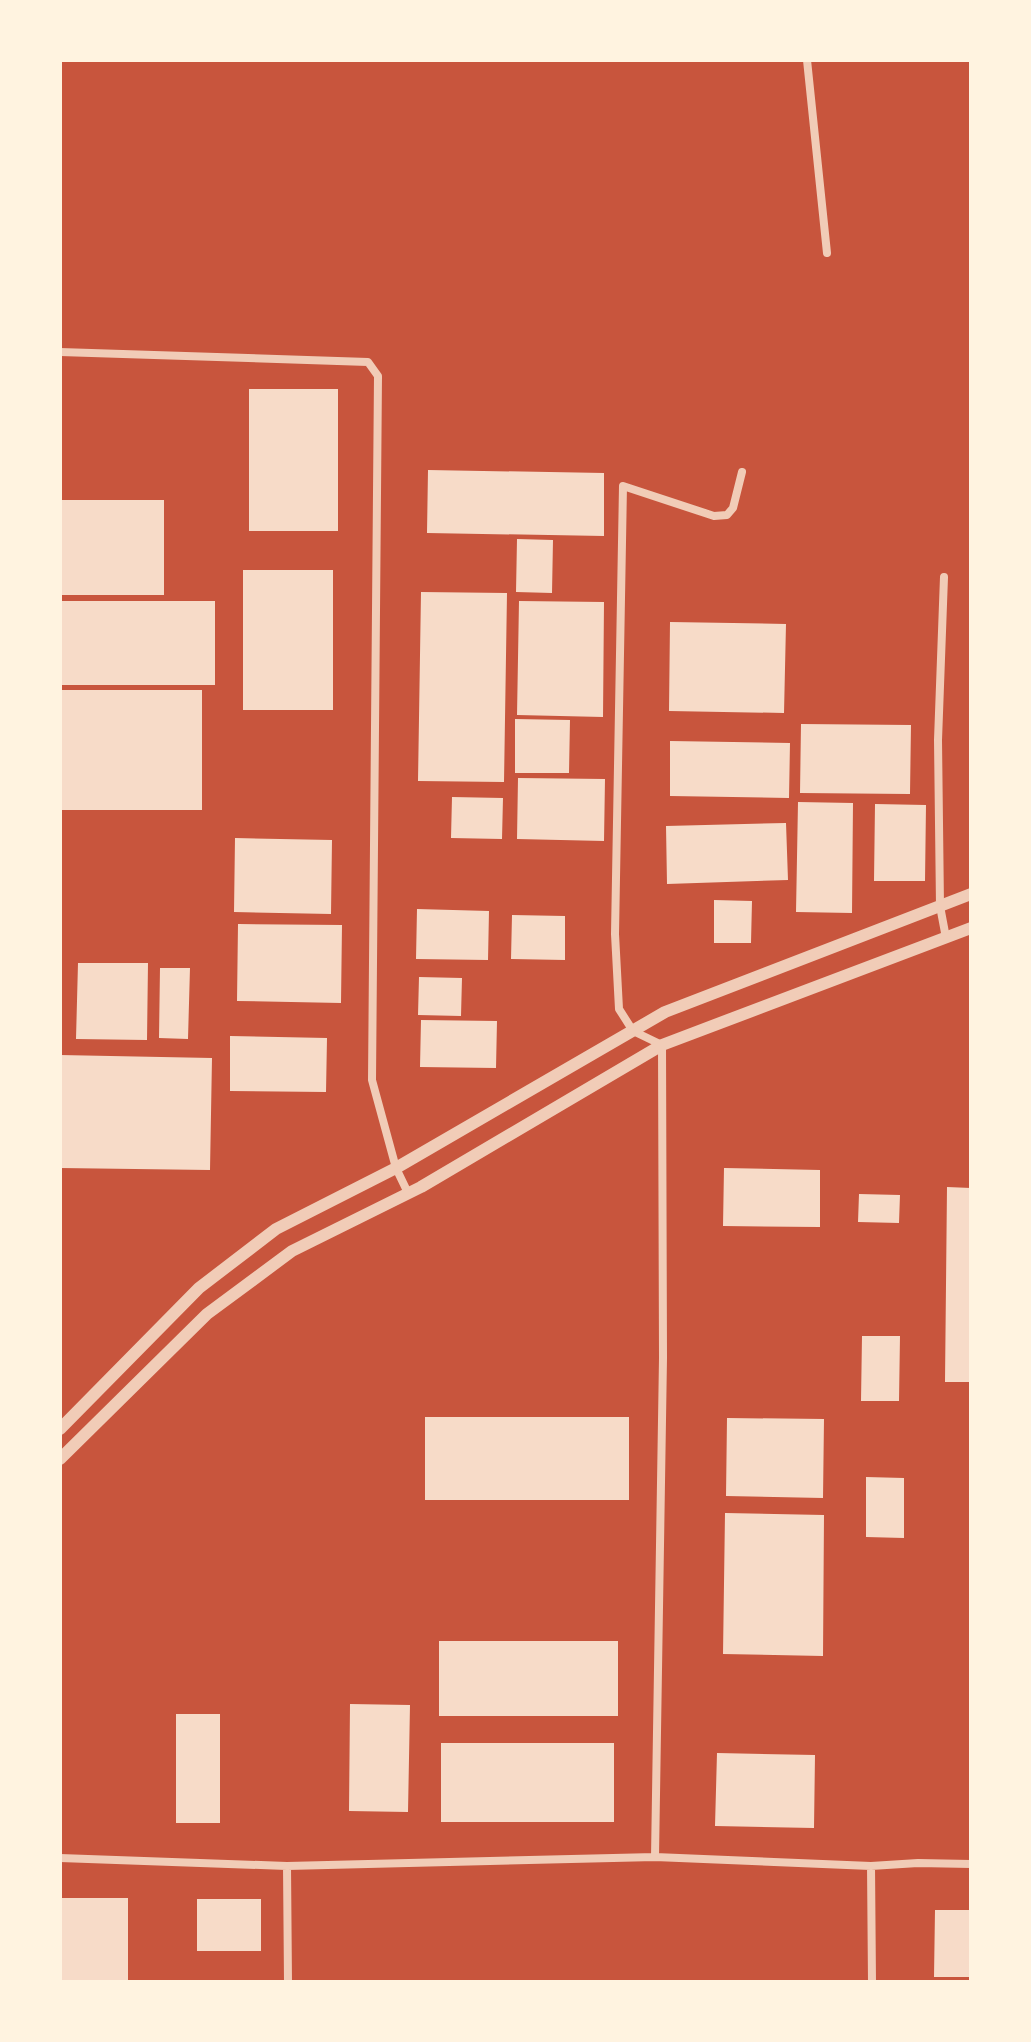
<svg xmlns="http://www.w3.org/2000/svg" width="1031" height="2042" viewBox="0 0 1031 2042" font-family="Helvetica,sans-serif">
<rect width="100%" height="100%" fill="#c8553d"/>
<path fill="#f7dbc8" d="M249 389H338V531H249Z
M428 470 604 473V536L427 533Z
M60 500H164V595H60Z
M517 539 553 540 552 593 516 592Z
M243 570H333V710H243Z
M421 592 507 593 504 782 418 781Z
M60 601H215V685H60Z
M519 601 604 602 603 717 517 715Z
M670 622 786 624 784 713 669 711Z
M60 690H202V810H60Z
M515 719 570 720 569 773H515Z
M801 724 911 725 910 794 800 793Z
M670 741 790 743 789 798 670 796Z
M518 778 605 779 604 841 517 839Z
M452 797 503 798 502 839 451 838Z
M798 802 853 803 852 913 796 912Z
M875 804 926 805 925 881H874Z
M786 823 788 880 667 884 666 826Z
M235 838 332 840 331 914 234 912Z
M714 900 752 901 751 943H714Z
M417 909 489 911 488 960 416 959Z
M512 915 565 916V960L511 959Z
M238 924 342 925 341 1003 237 1001Z
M78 963H148L147 1040 76 1039Z
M160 968H190L188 1039 159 1038Z
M419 977 462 978 461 1016 418 1015Z
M421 1020 497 1021 496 1068 420 1067Z
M230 1036 327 1038 326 1092 230 1091Z
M60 1055 212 1058 210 1170 60 1168Z
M724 1168 820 1170V1227L723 1226Z
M947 1187 971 1188V1382H945Z
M859 1194 900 1195 899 1223 858 1222Z
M862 1336H900L899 1401H861Z
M425 1417H629V1500H425Z
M727 1418 824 1419 823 1498 726 1496Z
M866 1477 904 1478V1538L866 1537Z
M725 1513 824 1515 823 1656 723 1654Z
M439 1641H618V1716H439Z
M350 1704 410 1705 408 1812 349 1811Z
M176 1714H220V1823H176Z
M441 1743H614V1822H441Z
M717 1753 815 1755 814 1828 715 1826Z
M60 1898H128V1982H60Z
M197 1899H261V1951H197Z
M935 1910H971V1977H934Z"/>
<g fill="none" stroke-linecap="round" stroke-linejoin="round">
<path stroke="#f1ccb7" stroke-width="8" d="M807 60 827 253
M60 352 368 362 378 376 372 1080 396 1168 408 1193
M944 577 938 740 940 906 946 938
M655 1857 663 1358 662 1045 633 1031 619 1009 615 934 623 486 714 516 727 515 733 508 742 472
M60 1858 287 1866
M871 1866 872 1982
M288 1982 287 1866 655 1857 871 1866 918 1863 971 1864"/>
<path stroke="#f1ccb7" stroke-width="12" d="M60 1429 199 1288 276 1229 396 1168 665 1012 971 894
M60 1459 207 1314 292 1251 421 1187 662 1045 971 928"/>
</g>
<rect width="1031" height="2042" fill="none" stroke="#fff3e0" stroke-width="124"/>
</svg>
